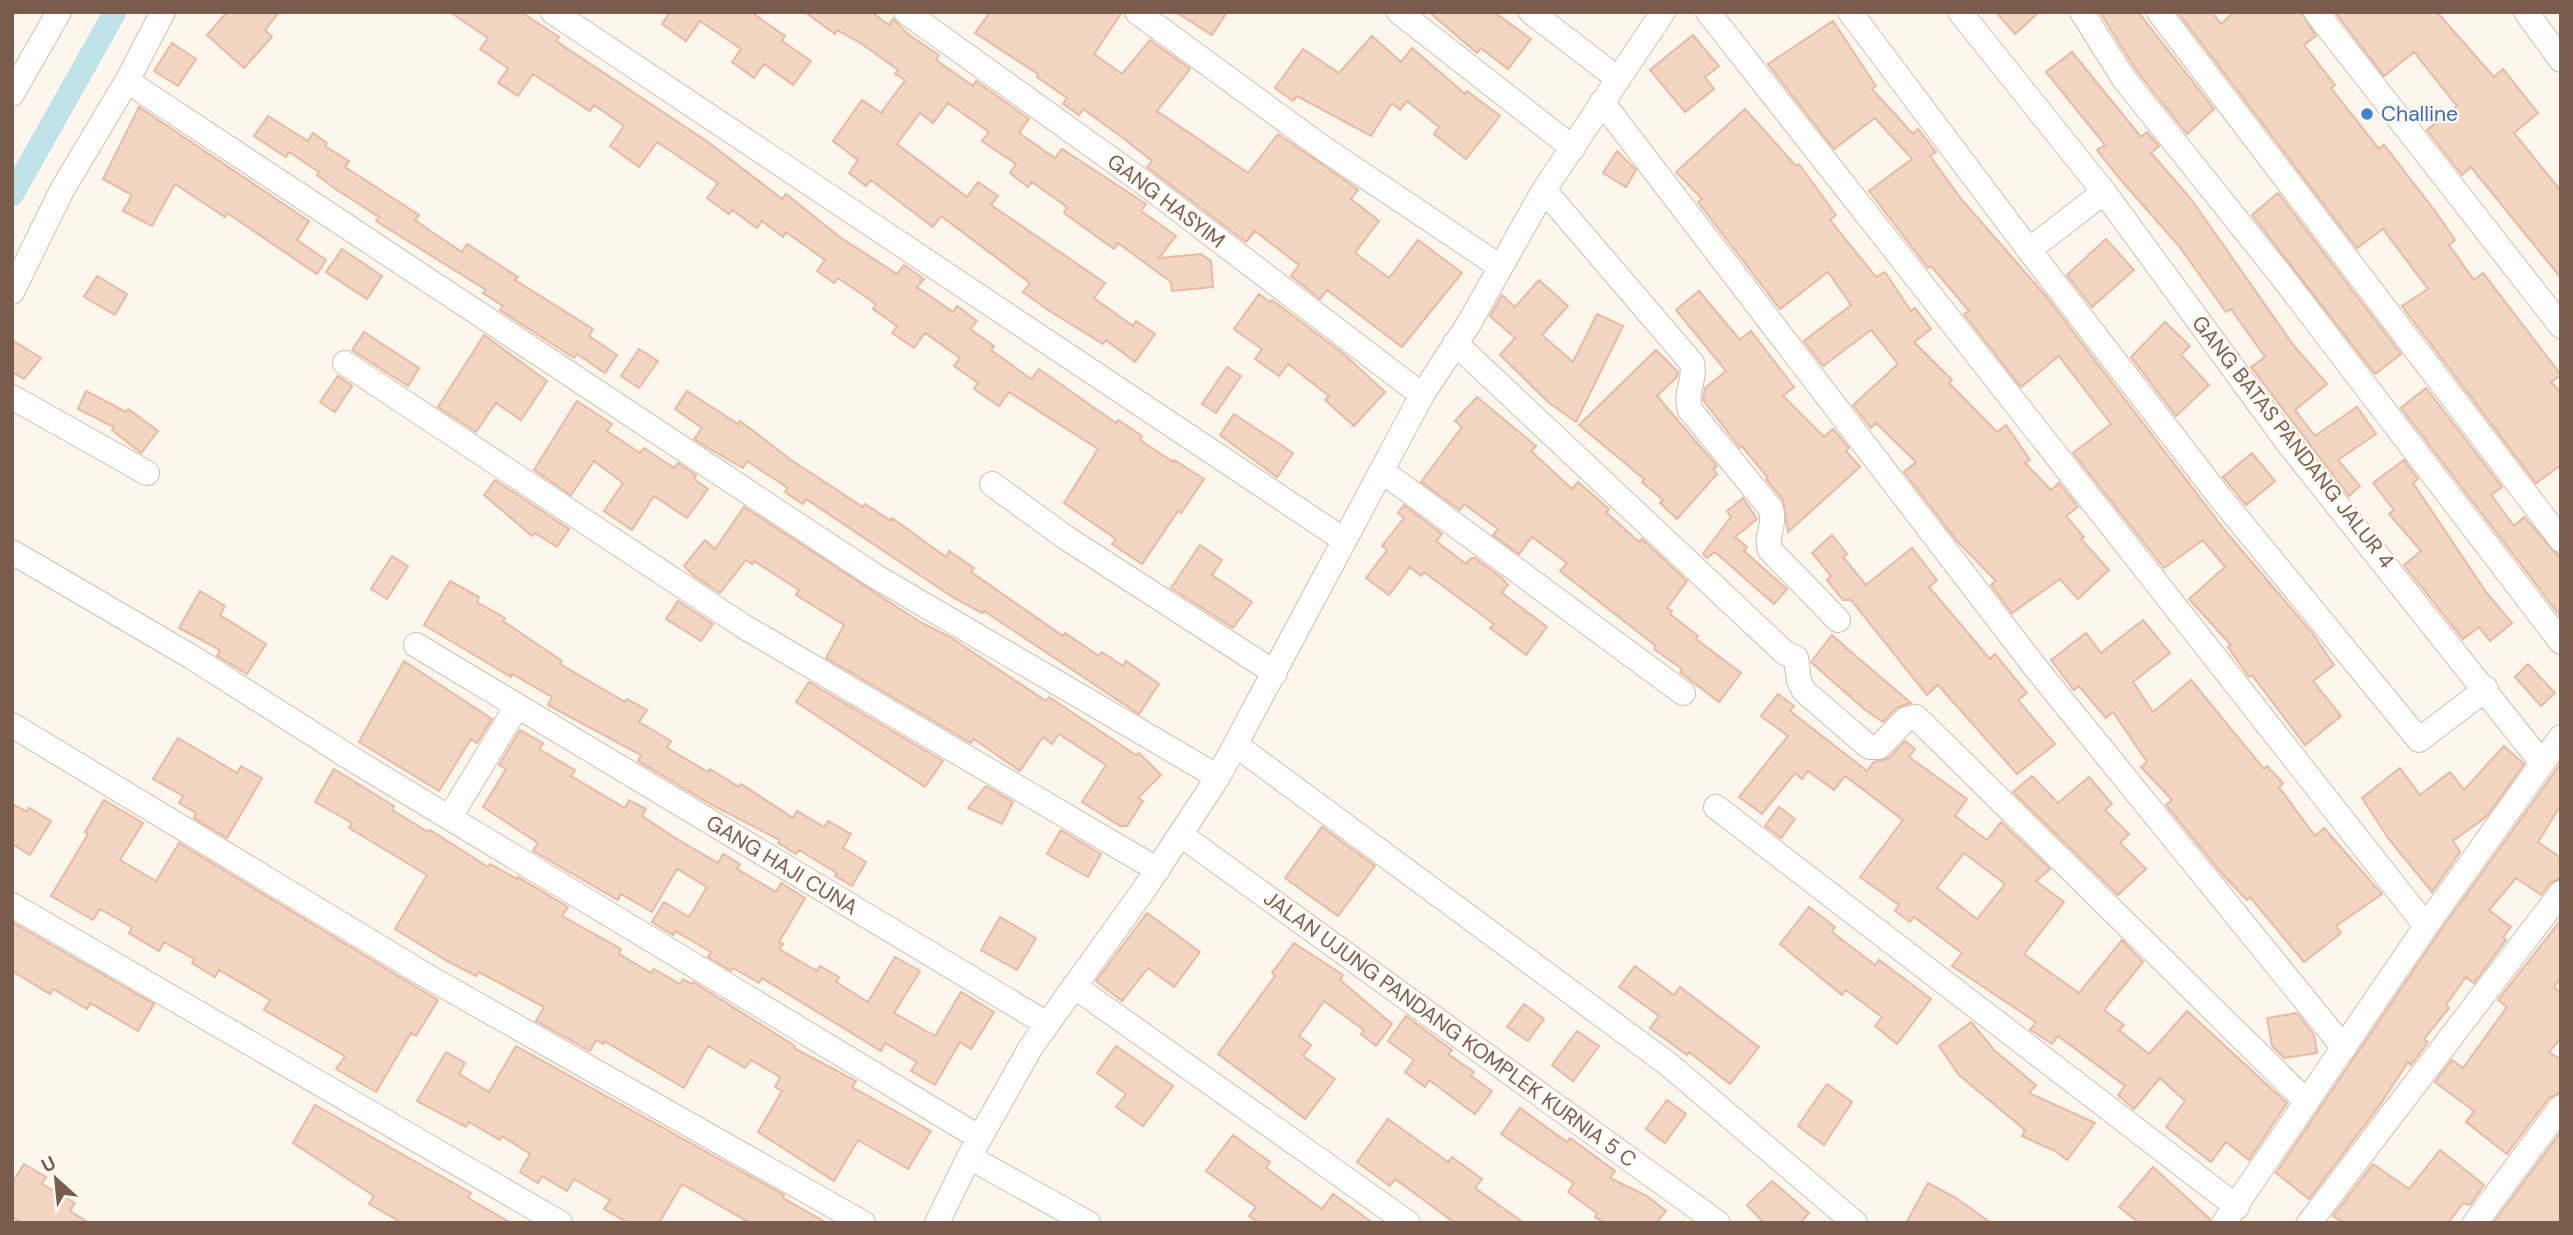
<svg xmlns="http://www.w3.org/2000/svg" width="2573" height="1235" viewBox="0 0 2573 1235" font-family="'DM Sans',sans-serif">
<rect width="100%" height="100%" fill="#fdf6ec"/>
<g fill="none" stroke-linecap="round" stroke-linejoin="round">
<path stroke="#bfe3e8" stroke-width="23" d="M12 195 115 12"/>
</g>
<path fill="#f3d5c3" stroke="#e6bba3" stroke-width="2" fill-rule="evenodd" d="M227 12H279L265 30 272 37 244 68 207 35Z
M450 12H521L559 37 556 41 708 142 782 199 786 194 841 238 897 274 904 265 924 279 917 287 953 312 957 306 977 321 970 329 994 346 991 350 1031 379 1039 369 1116 423 1118 420 1142 436 1140 440 1173 462 1174 460 1204 479 1181 513 1178 511 1142 564 1112 544 1116 539 1064 503 1098 449 1009 392 999 406 974 389 978 383 954 366 960 358 925 333 914 348 892 333 897 326 873 309 876 304 838 278 834 283 817 271 825 260 786 232 783 237 762 221 757 228 732 210 729 214 707 198 718 183 657 142 639 167 610 146 624 126 594 105 590 111 533 74 518 96 498 83 508 68 480 49 488 38Z
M670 12H751L785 36 782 41 811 61 793 85 764 64 754 78 732 62 741 49 700 21 686 41 662 24Z
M805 12H871L889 25 893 19 909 35 939 55 936 60 973 86 976 81 1029 119 1019 133 1055 158 1062 149 1146 204 1141 211 1176 236 1159 258 1201 254 1211 261 1213 287 1172 291 1171 282 1118 243 1114 249 1064 213 1067 207 1032 182 1028 187 1010 173 1016 164 982 141 989 132 948 103 933 123 920 113 897 144 967 197 978 182 998 196 991 205 1105 283 1094 298 1133 326 1136 321 1155 334 1135 362 1106 340 1103 344 1048 310 1023 292 1030 283 941 216 933 227 871 180 866 186 849 173 858 160 833 141 862 100 881 113 905 80 895 74 898 70 862 44 837 30 835 34Z
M990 12H1122L1094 54 1122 74 1150 40 1190 69 1157 111 1248 173 1278 134 1352 185 1358 190 1351 199 1379 221 1355 253 1389 278 1418 240 1462 273 1402 347 1327 290 1320 299 1291 276 1299 265 1255 231 1246 242 1147 167 1152 161 1123 138 1083 109 1079 115 1063 104 1067 98 1037 77 1038 74 975 33Z
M1176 12H1227L1212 35Z
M1429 12H1494L1531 39 1508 69 1481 48 1477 53Z
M1996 12H2039L2015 34Z
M2100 12H2138L2214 109 2187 134 2136 70Z
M2183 12H2212L2221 24 2234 12H2301L2316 36 2304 45 2335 85 2331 88 2379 149 2384 145 2435 211 2455 240 2449 245 2474 280 2483 273 2561 375 2551 382 2561 393V465L2536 483 2402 306 2428 289 2383 229 2357 248 2180 15Z
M2335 12H2437L2494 77 2503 69 2538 113 2514 133 2561 191V278L2471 167 2462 175 2427 130 2457 106 2414 52 2384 76Z
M1833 21 1876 86 1872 89 1913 134 1918 129 1936 152 1930 156 1962 200 2045 295 2227 533 2313 634 2334 665 2313 681 2341 716 2305 745 2252 675 2249 677 2228 647 2231 645 2189 599 2225 567 2203 540 2164 568 2073 453 2111 424 2059 356 2021 387 1964 314 1969 311 1931 266 1928 268 1869 191 1912 159 1875 118 1834 149 1768 64Z
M1693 35 1719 66 1705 77 1714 89 1685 112 1650 70Z
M1372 36 1401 62 1412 48 1465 94 1467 91 1500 116 1466 159 1434 134 1439 127 1407 101 1400 110 1392 103 1371 136 1297 96 1293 101 1275 88 1303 49 1339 73Z
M172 43 196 59 178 86 154 71Z
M2072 52 2141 137 2147 132 2159 146 2151 153 2191 199 2294 346 2327 384 2295 410 2315 436 2357 407 2376 434 2338 460 2360 486 2349 496 2251 367 2265 357 2231 309 2226 312 2179 246 2120 179 2097 150 2105 145 2046 72Z
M139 107 309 221 297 240 326 260 317 274 227 213 225 217 175 184 152 226 123 211 132 195 103 179Z
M1745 109 1796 166 1799 164 1836 215 1830 220 1876 277 1885 272 1911 311 1915 308 1931 329 1914 342 1952 380 1949 383 1997 432 2006 425 2030 460 2025 463 2051 490 2059 483 2078 507 2066 516 2084 537 2081 539 2109 570 2078 599 2060 579 2012 613 1991 585 1996 581 1957 541 1904 472 1916 462 1876 423 1871 428 1853 405 1898 364 1871 330 1823 366 1804 341 1851 305 1828 272 1780 309 1698 202 1702 199 1676 172Z
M268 116 308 141 313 133 327 143 325 146 349 161 345 167 419 215 415 220 432 232 462 252 467 244 518 277 515 280 593 329 589 336 617 355 605 373 577 354 574 358 500 310 503 306 483 293 486 290 376 221 379 217 337 190 317 175 319 172 289 152 286 157 254 136Z
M1617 151 1636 170 1626 187 1603 173Z
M2278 193 2401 354 2375 374 2252 215Z
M2106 239 2134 270 2092 307 2067 275Z
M342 249 382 276 367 299 326 272Z
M97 276 127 294 115 315 84 297Z
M1539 280 1568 306 1542 335 1573 362 1597 314 1623 326 1576 422 1548 402 1500 355 1515 338 1490 316 1502 295 1515 307Z
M1699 291 1740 340 1751 331 1794 387 1783 396 1824 437 1833 429 1849 448 1846 451 1860 467 1788 532 1783 500 1766 479 1768 478 1742 446 1740 448 1703 400 1705 388 1726 371 1676 310Z
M1259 294 1270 302 1272 300 1345 355 1385 392 1354 426 1325 400 1329 396 1288 364 1279 376 1255 359 1262 349 1234 329Z
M2165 322 2190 346 2181 355 2209 385 2176 416 2131 357Z
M364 332 419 368 408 386 352 350Z
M484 335 547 381 521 420 496 403 476 432 438 407Z
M12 340 41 358 24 379 12 372Z
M639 349 658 361 639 388 621 376Z
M1656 350 1678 372 1677 377 1657 396 1717 466 1713 469 1717 474 1677 519 1660 503 1663 500 1642 482 1644 479 1579 425Z
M1227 367 1241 376 1216 413 1202 404Z
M338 376 352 386 335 412 320 402Z
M2426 388 2502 487 2491 495 2514 526 2524 517 2561 559V617L2401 408Z
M86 391 126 412 128 409 158 431 141 453 112 430 114 427 78 409Z
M687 391 738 424 740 421 791 460 863 507 865 504 891 521 892 518 946 557 949 551 974 568 971 572 1063 636 1065 633 1099 656 1102 652 1123 666 1126 661 1159 684 1139 714 984 611 982 613 954 598 806 499 803 504 785 492 788 488 747 461 743 468 713 451 694 439 702 428 675 409Z
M1477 397 1536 446 1531 451 1572 489 1578 482 1609 509 1606 512 1639 542 1642 539 1687 581 1667 608 1672 611 1670 614 1698 636 1696 639 1741 673 1719 702 1680 672 1682 669 1654 649 1656 646 1560 571 1567 563 1532 537 1519 554 1493 535 1498 529 1464 504 1460 510 1421 482 1462 427 1455 421Z
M577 401 612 424 607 431 640 453 644 448 674 468 678 463 696 475 694 479 708 489 687 518 654 496 632 530 604 511 623 483 594 461 571 495 534 470Z
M1234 414 1293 453 1277 477 1220 435Z
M2252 453 2275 481 2246 505 2223 477Z
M2404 460 2418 479 2413 483 2486 592 2512 623 2490 641 2479 627 2463 639 2404 565 2421 551 2389 514 2394 510 2373 483Z
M495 480 569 529 557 547 535 533 532 536 484 495Z
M1743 498 1757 519 1735 537 1747 547 1744 551 1787 589 1774 604 1715 552 1707 558 1703 554 1731 517 1727 511Z
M1404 505 1442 534 1436 541 1466 564 1471 558H1475L1502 578 1508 585 1502 593 1547 627 1526 655 1490 628 1494 624 1424 572 1421 576 1410 567 1389 595 1366 578 1387 550 1382 546 1404 518 1398 513Z
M744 507 920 622 950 637 1046 701 1049 697 1136 755 1139 753 1161 775 1138 798 1143 801 1127 826H1120L1082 802 1106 765 1059 734 1052 744 1043 737 1020 771 974 739 971 743 826 658 844 625 796 595 799 590 754 561 752 564 746 560 720 593 694 576 684 566 705 540 715 549Z
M1832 535 1847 554 1843 557 1866 585 1912 548 1937 580 1929 587 1990 659 1995 654 2027 693 2018 700 2055 744 2017 774 1938 685 1927 695 1851 600H1843L1827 580 1831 576 1812 553Z
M1200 545 1222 560 1212 575 1252 602 1233 628 1171 588Z
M392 556 408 566 387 599 371 589Z
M450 581 479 597 477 602 505 618 503 621 562 661 560 664 625 702 627 699 647 710 639 722 671 741 667 748 708 772 710 769 739 787 741 784 793 818 797 811 824 827 828 821 851 834 843 848 866 862 852 886 835 876 837 873 799 850 796 854 778 843 780 840 708 803 638 761 641 755 548 705 552 697 512 674 511 677 424 625Z
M200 591 225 606 220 615 266 644 247 674 217 656 220 650 179 628Z
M678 601 713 624 701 641 666 619Z
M2143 620 2170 653 2133 682 2153 712 2191 680 2264 769 2267 766 2283 783 2279 787 2315 836 2324 828 2382 894 2336 926 2341 933 2304 962 2250 897 2247 900 2223 875 2166 805 2172 800 2141 767 2147 762 2113 712 2106 718 2079 686 2074 690 2051 660 2086 633 2101 653Z
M1832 635 1850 651 1911 703 1896 708 1883 722 1864 709 1811 662Z
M404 661 492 719 477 743 471 739 439 791 359 742Z
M2528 664 2555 693 2541 706 2515 677Z
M809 682 943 761 925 787 796 702Z
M1778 694 1794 706 1790 711 1867 771 1874 762 1889 758 1905 741 1915 749 1909 757 1967 799 1955 816 1987 840 2001 822 2050 869 2036 881 2064 902 2024 954 2079 993 2122 940 2143 962 2104 1010 2124 1025 2119 1030 2149 1054 2187 1011 2287 1103 2249 1160 2226 1142 2211 1162 2166 1127 2185 1101 2160 1078 2134 1109 2118 1095 2125 1086 2058 1036 2052 1044 2034 1032 2030 1030 2036 1022 1952 966 1962 953 1914 917 1910 922 1895 911 1899 905 1860 877 1903 820 1845 776 1834 790 1808 771 1802 779 1795 773 1762 814 1739 797 1788 736 1761 716ZM1964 853 2005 884 1977 919 1937 888Z
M520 730 543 743 539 749 575 770 571 776 625 808 629 800 646 809 642 816 675 838 718 863 723 854 740 864 737 869 776 892 781 883 805 898 779 942 783 944 779 949 817 971 820 966 839 977 836 982 868 1002 895 957 920 971 894 1013 935 1036 961 992 994 1012 971 1049 960 1042 935 1085 911 1071 917 1062 885 1043 881 1051 762 978 759 983 733 968 731 971 708 957 711 952 675 931 673 935 652 922 664 902 689 917 707 887 677 869 652 912 621 894 618 900 533 851 538 843 483 807 506 769 499 765Z
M178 738 237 773 241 766 262 778 227 838 194 818 196 813 179 803 183 796 153 779Z
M2504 746 2524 764 2487 816 2453 841 2460 852 2432 892 2388 838 2362 798 2400 768 2420 795 2450 772 2464 790Z
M2561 763V805L2538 842 2561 858V878L2550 883 2541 895 2516 878 2489 910 2511 927 2503 937 2506 940 2474 983 2466 977 2446 1005 2449 1008 2424 1039 2428 1042 2411 1065 2408 1062 2380 1105 2309 1199 2276 1173 2438 934Z
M334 769 394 806 392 810 428 832 430 830 488 867 490 864 517 879 518 877 568 907 562 916 621 949 619 954 651 973 654 969 680 984 683 979 692 984 693 982 795 1046 794 1048 856 1081 852 1087 931 1131 908 1169 858 1140 834 1181 758 1132 782 1091 775 1087 780 1077 751 1060 745 1068 708 1046 684 1088 604 1041 603 1044 596 1040 590 1051 536 1021 544 1007 479 972 476 976 447 961 395 929 427 875 349 828 352 823 315 802Z
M2032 776 2058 803 2089 777 2112 804 2105 810 2129 834 2120 843 2146 869 2118 895 2013 792Z
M986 786 1013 802 1002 824 968 808Z
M104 800 143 823 120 860 156 881 179 843 438 1000 416 1036 411 1033 376 1092 336 1069 345 1056 264 1010 270 1000 219 970 215 977 192 963 194 959 164 942 159 951 129 933 132 927 100 909 93 920 51 896 88 834 85 832Z
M12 804 27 812 29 808 51 821 30 855 12 844Z
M1779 807 1795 819 1781 838 1765 826Z
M1322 827 1375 866 1338 916 1285 878Z
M1061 830 1101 854 1088 877 1047 854Z
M1809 907 1835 927 1832 932 1875 965 1879 960 1931 999 1897 1044 1875 1026 1882 1017 1846 990 1842 995 1780 944Z
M1147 913 1200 952 1174 987 1148 968 1122 1001 1096 981Z
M1000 917 1036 938 1017 970 981 950Z
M2561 920V978L2554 987 2561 993V1038L2549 1052 2561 1060V1092L2549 1098 2507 1154 2466 1122 2474 1111 2435 1082 2452 1060 2463 1068 2507 1007 2498 1000Z
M12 922 154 1004 138 1031 90 1003 87 1009 53 989 50 994 12 971Z
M1294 943 1343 975 1340 980 1392 1024 1376 1046 1361 1034 1364 1030 1324 1001 1299 1036 1311 1045 1303 1056 1335 1079 1305 1119 1218 1054 1275 976 1272 973Z
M1635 966 1674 995 1680 987 1759 1047 1730 1084 1689 1052 1687 1055 1650 1028 1659 1016 1619 987Z
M1524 1004 1544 1019 1528 1041 1507 1027Z
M2297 1013 2314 1035 2317 1053 2284 1058 2272 1046 2267 1018Z
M1406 1016 1452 1050 1448 1054 1474 1072 1471 1076 1492 1091 1475 1114 1429 1080 1425 1087 1405 1072 1414 1060 1388 1041Z
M1971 1022 1995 1051 2036 1085 2029 1093 2095 1123 2067 1160 2055 1151 2022 1136 2025 1130 1959 1075 1939 1046Z
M1577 1031 1599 1046 1573 1081 1552 1065Z
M516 1046 784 1195 783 1198 827 1223H750L682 1184 659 1223H628L604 1209 610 1200 574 1179 567 1191 542 1176 538 1183 520 1172 530 1154 502 1136 500 1140 469 1122 466 1127 417 1101 446 1052 465 1063 459 1074 489 1092Z
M1116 1046 1173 1086 1143 1126 1116 1107 1126 1094 1097 1073Z
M1827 1084 1852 1102 1824 1145 1798 1126Z
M1667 1100 1686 1114 1665 1143 1646 1129Z
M315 1105 471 1193 468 1198 511 1223H402L369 1204 374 1196 293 1143Z
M1520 1108 1567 1142 1570 1138 1615 1171 1610 1178 1647 1196 1666 1211 1656 1223H1605L1595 1217 1597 1213 1568 1192 1574 1183 1501 1134Z
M1388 1119 1448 1162 1452 1157 1482 1179 1475 1188 1524 1223H1455L1395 1179 1390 1186 1357 1162Z
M2561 1132V1223L2494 1222Z
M1233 1135 1270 1162 1266 1168 1322 1209 1333 1194 1373 1223H1259L1249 1216 1256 1207 1206 1171Z
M2440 1150 2484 1185 2470 1205 2463 1203 2448 1223H2344L2333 1216 2373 1164 2409 1189Z
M24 1164 46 1177 42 1184 75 1203 70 1211 89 1223H21L12 1217V1183Z
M2153 1167 2210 1219 2209 1223H2139L2119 1207Z
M1772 1181 1809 1213 1800 1223H1764L1747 1205Z
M1928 1183 1956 1198 1991 1223H1906Z"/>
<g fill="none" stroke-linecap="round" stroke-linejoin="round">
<defs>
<path id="minor" d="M163 12 127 81 875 576 1218 777
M553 12 1344 540
M906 12 1140 180 1422 395
M1137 12 1323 148 1499 266
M1399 12 1573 148
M1531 12 1617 78
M1708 12 2426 926
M1850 12 2029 250
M1960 12 2104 192 2288 443 2542 763
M2082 12 2124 79 2280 274 2561 642
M2159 12 2561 540
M2316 12 2561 326
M2526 12 2561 60
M12 94 59 12
M1602 102 2035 667 2344 1048
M1544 190 1692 363C1696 380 1684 393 1690 410L1771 509C1776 524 1765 536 1770 550L1838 620
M2104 192 2029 250 2219 496 2419 740 2486 689
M12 292 62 190 127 81
M1455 343 1785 653 1796 658 1799 681 1804 691 1869 747H1879L1906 719 1916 717 2307 1102
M345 363 743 626 1158 870
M12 397 147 473
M1382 471 1683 693
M992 484 1065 537 1275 673
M12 552 190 656 357 762 980 1138
M416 645 1047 1024
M12 725 432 979 863 1223
M1236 745 1668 1064 1855 1223
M1716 807 2237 1207
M450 817 517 706
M1181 835 1718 1223
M12 905 560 1223
M1074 986 1408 1223
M969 1157 1088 1223
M937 1223 969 1157 1031 1047 1145 888 1218 777 1422 395 1468 325 1544 190 1663 12
M2224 1223 2426 926 2561 737
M2309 1223 2561 893
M2475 1223 2561 1107"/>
</defs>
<use href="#minor" stroke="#d1beb0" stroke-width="26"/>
<use href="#minor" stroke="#fff" stroke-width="24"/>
</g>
<circle fill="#3f7fe0" stroke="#fffaf3" stroke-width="2.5" cx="2367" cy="114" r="7"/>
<g text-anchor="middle" stroke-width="5" stroke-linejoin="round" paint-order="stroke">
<g font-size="21" fill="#366cbe" stroke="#fffaf3" text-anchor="start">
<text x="2381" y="121">Challine</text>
</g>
<g font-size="21" fill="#7a5c4d" stroke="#fffaf3">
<text transform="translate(1166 201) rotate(37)" y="7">GANG HASYIM</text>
<text transform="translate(2293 442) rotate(52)" y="7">GANG BATAS PANDANG JALUR 4</text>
<text transform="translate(782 865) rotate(31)" y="7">GANG HAJI CUNA</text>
<text transform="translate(1450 1029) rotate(36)" y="7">JALAN UJUNG PANDANG KOMPLEK KURNIA 5 C</text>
</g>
</g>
<rect width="2573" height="1235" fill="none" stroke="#7a5c4d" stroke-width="28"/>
<g transform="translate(56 1179) rotate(333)" stroke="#fffaf3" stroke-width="5" paint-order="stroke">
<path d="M0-5L12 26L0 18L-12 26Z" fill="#7a5c4d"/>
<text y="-10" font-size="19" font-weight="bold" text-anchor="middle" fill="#7a5c4d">U</text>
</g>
</svg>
